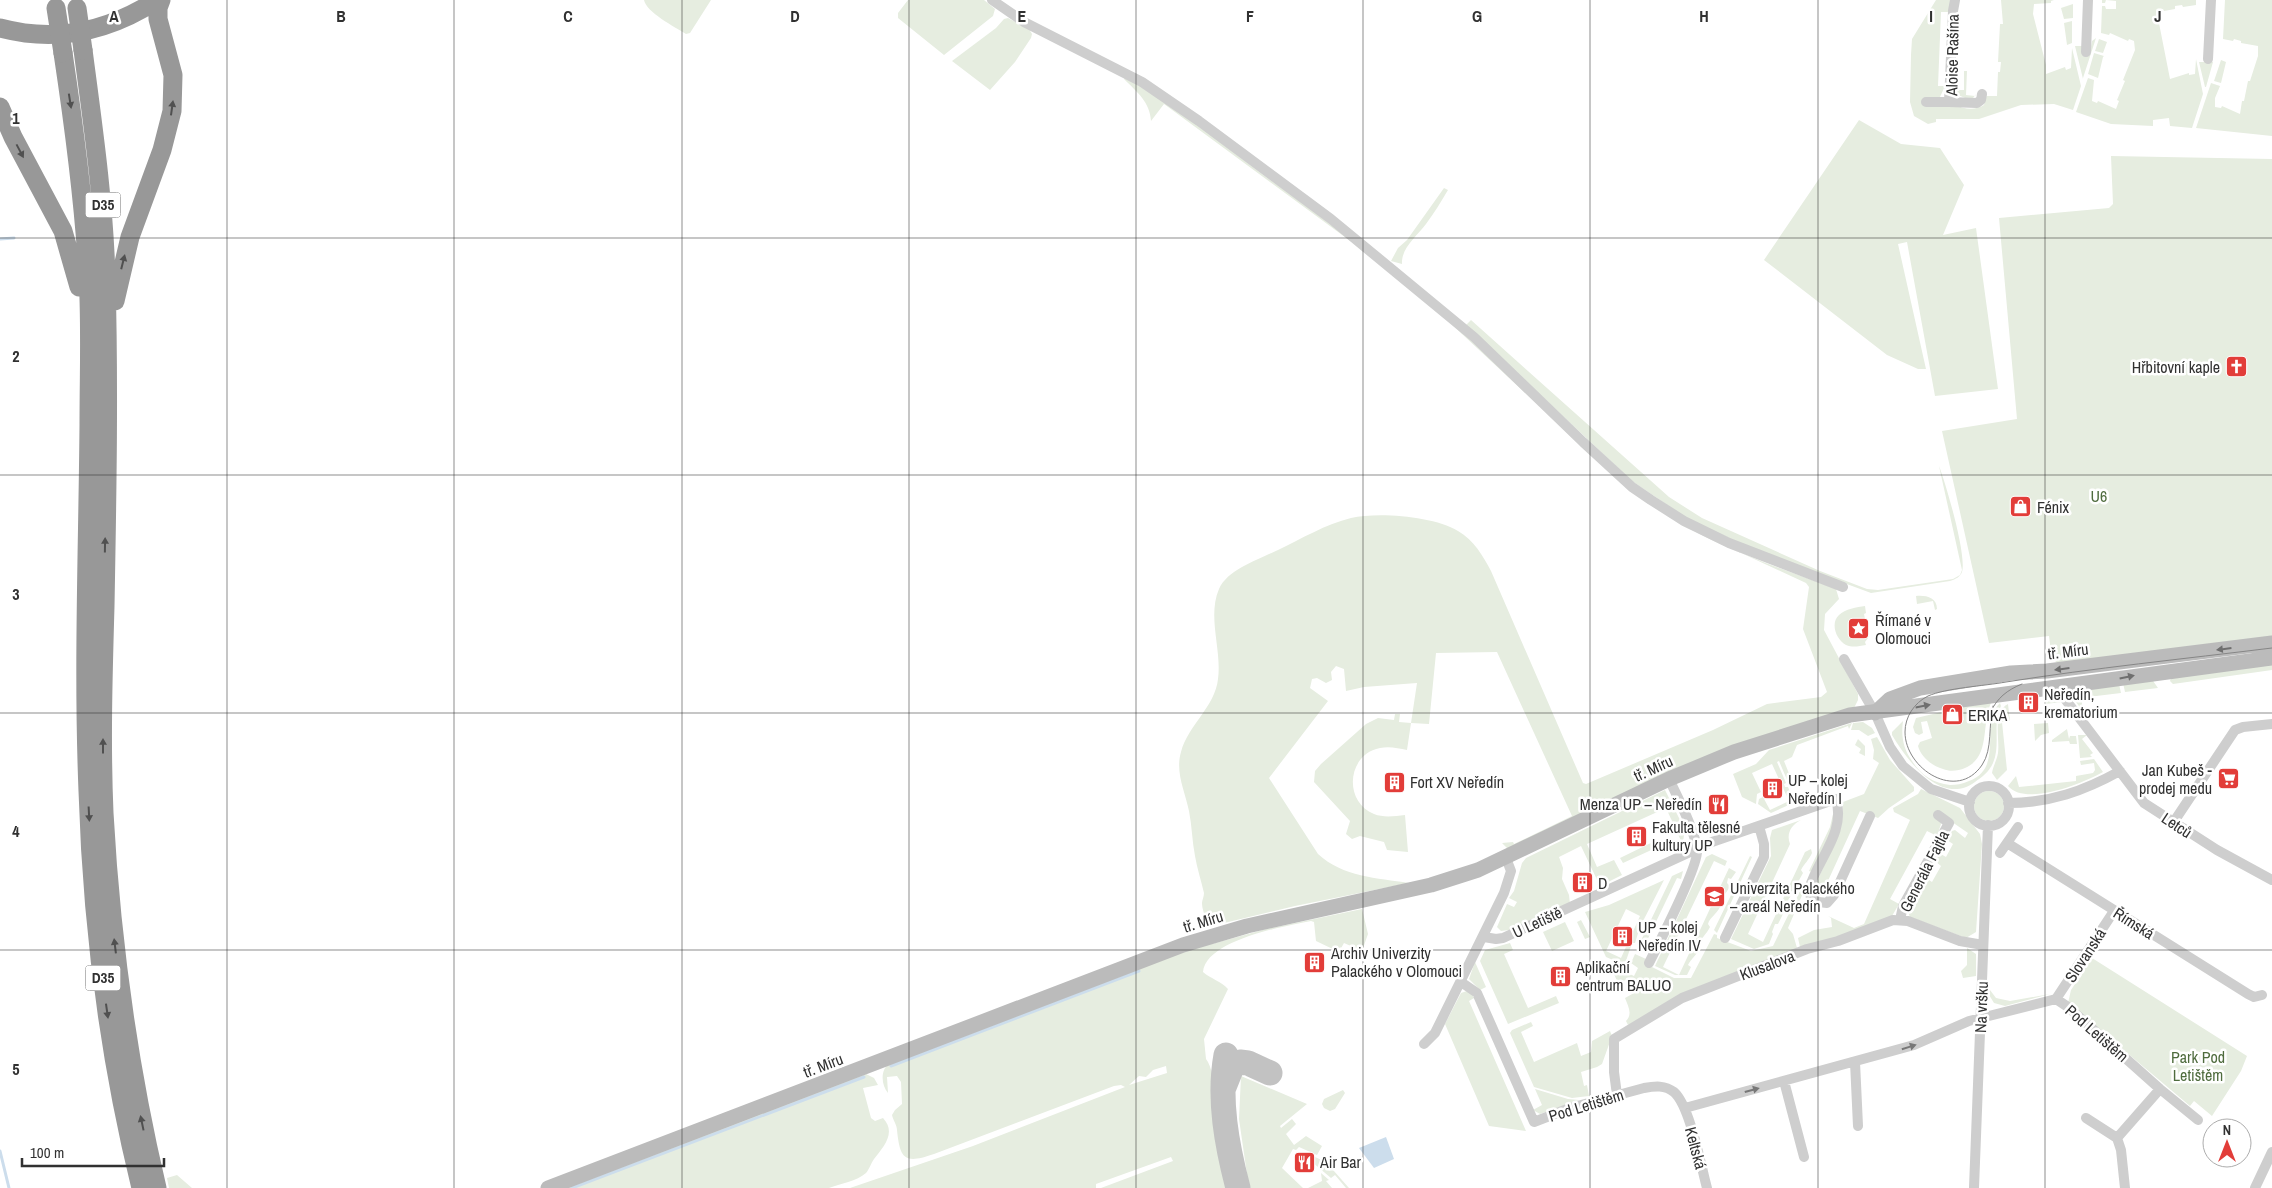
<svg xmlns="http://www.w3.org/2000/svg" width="2272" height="1188" viewBox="0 0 2272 1188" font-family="'Archivo Narrow',sans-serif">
<rect width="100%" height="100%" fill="#fff"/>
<path fill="#e6ede0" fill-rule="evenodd" d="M644 0H711L690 33 686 34C675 27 646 12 644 0Z
M908 0H984L995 9 993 16 944 55 898 18V13Z
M1936 0H1951L1949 12H1941L1938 86H1945L1940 97C1953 105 1970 114 1984 105L1987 94V96H1997L1998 72H2000L2001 62H1998L2000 24H2003L2001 0H2054L2051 1V3L2034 4 2033 14 2046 65V74L2065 67 2066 70 2071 68 2072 48 2081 86 2073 110 2054 104 2021 105 1979 119H1936V122L1928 124 1914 116 1910 102 1911 55 1912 39Z
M2102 0H2196V5L2183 7 2182 5 2175 6V9L2164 11 2163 9 2158 10 2157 13 2170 79 2189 73V75L2195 74 2196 59 2203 94 2192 128 2170 126 2169 118 2153 120V126L2111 124 2076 112 2088 78 2094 80 2092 101 2097 103 2098 101 2116 109 2119 101 2117 100 2125 81 2123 80 2135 50 2134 41 2129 39 2128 41 2110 33 2109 35 2101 33 2102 6H2105L2106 9H2116V1L2106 0 2105 3H2102Z
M2225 0H2272V136L2196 128 2211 83 2220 86 2215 98V107L2221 108 2222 106 2240 114 2242 101H2244L2248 81H2250L2258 56V46L2241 43V41L2234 39 2233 41 2223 39Z
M2073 4V18L2064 19 2061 8Z
M1008 18 1029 29 1032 34 1031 38 1015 62 990 90 952 61 996 28 1004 19Z
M2072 21V43L2067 45 2064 23Z
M2096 38 2083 78V79L2075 46H2082L2090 52 2092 41Z
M2099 39 2107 42 2103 53 2095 51Z
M2094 53 2104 56 2103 57 2098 78 2088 74Z
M2221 60 2226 62 2221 83 2214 81Z
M2199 62H2213L2206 87H2205Z
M1964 71H1967L1966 95 1975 96 1977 93 1973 98H1965L1956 94V90H1964Z
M1125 77C1174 104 1217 140 1262 174 1335 227 1408 281 1474 342 1539 402 1598 472 1673 519 1719 548 1785 570 1836 589L1839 599 1825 614 1824 630 1858 694V700L1854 708 1731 748 1670 773 1509 850 1502 843 1513 842 1514 844 1572 816 1497 652 1436 653 1429 724 1411 723 1407 750C1398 748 1389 746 1380 748 1347 754 1343 802 1374 814 1384 818 1395 816 1405 815L1408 852 1387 850 1384 842 1360 836 1352 839 1346 834 1350 821 1314 782 1315 771 1321 764 1366 724 1378 718 1394 720 1395 714H1400L1399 722 1411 723 1417 683 1364 687 1346 691 1344 669 1336 666 1331 672 1332 680 1326 683 1317 678 1312 679 1310 688 1328 701 1269 778 1318 854C1343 877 1377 878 1409 883L1295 906 1224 923 1217 918 1207 922C1205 916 1202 909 1202 903 1202 900 1204 897 1204 893 1201 880 1197 868 1195 856 1192 841 1192 826 1189 811 1185 791 1175 772 1181 752 1188 725 1215 707 1218 679 1222 650 1207 617 1219 589 1228 569 1260 559 1278 550 1301 539 1326 524 1351 518 1378 512 1433 516 1458 531 1474 540 1483 556 1491 571L1583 783 1586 784 1713 730 1767 704 1821 697 1827 692 1803 629 1809 587 1806 583 1683 526 1627 488 1432 306 1353 243 1164 104 1151 121C1150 102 1137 92 1124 79Z
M1859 120 1901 144 1940 148 1964 185 1943 235 1976 228 1998 389 1935 396 1907 242 1898 244 1926 369H1918L1887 355 1764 260Z
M2111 156 2272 159V636L2058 663 2052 659 2049 636 1989 643 1942 431 2017 419 1999 218 2109 208 2113 204Z
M1444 188 1448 190C1441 202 1434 213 1426 224 1417 236 1401 248 1402 264L1391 261 1398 248 1407 240Z
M1471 320 1669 497 1702 518 1820 571 1867 589 1878 590 1953 579 1960 575 1962 570 1939 466C1946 484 1967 556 1962 572 1960 577 1956 579 1950 581L1871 593 1763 553 1691 521 1632 481 1466 325Z
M1916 596C1925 595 1937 597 1937 609L1935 610 1933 601 1917 604Z
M1865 606 1866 613 1864 614 1866 624 1859 626 1860 632 1867 630 1868 638 1865 642 1866 645C1859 646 1853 648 1846 645 1836 640 1830 623 1839 615 1845 609 1857 607 1865 606Z
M2272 662V670L2173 684 2170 681 2171 678Z
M2151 678 2158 688 2125 692 2123 683Z
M2119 684 2121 693 2088 697 2082 702V710L2069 693Z
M2066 693 2059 697 2062 702 2045 704 2044 696Z
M1991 703C1981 724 1991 757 1965 768 1958 771 1950 772 1943 769 1932 766 1921 757 1918 746L1920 742 1932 738 1927 721 1921 722 1923 733 1919 735 1915 733 1913 727 1916 718 1946 711 1950 723 1964 720 1961 706Z
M2000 703 2001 706C1992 724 2001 745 1993 763 1989 772 1982 777 1975 782 1941 807 1907 760 1892 735V732L1903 721C1901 736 1903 748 1912 761 1921 775 1933 783 1950 785 1956 785 1962 784 1969 781 2005 768 1979 723 2000 703Z
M2008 704 2010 721 2002 722 2007 770 1997 780 1992 773C1993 766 1997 760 1998 753 2000 739 1992 712 2008 704Z
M1863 722 1872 728 1875 733 1868 736 1859 730H1851L1853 723Z
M1852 723 1849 729 1848 726 1797 745 1792 757 1784 761 1792 781 1788 782 1779 761 1777 762 1786 783 1784 784 1785 787H1788L1793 799 1791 804 1771 813 1758 804 1759 799 1763 797 1770 810 1789 801 1772 764 1752 773 1761 792 1757 794 1756 804 1742 797 1733 774 1756 764 1769 750Z
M2048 723 2049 733 2041 735 2035 741 2034 724Z
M2067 729 2069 739 2070 736H2076L2077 744H2070L2069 741 2052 742V740Z
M2078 735H2087L2082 739 2093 753 2090 755 2092 757 2080 758Z
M1877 737 1890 760 1914 787V791L1889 808 1878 818 1860 811 1827 883 1833 886 1829 894 1821 896 1814 889 1841 825 1843 802 1864 794 1879 763 1873 759 1874 750 1871 739Z
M1858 739 1865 746V756L1859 753 1861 749 1855 745Z
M2094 759 2103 772C2083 783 2026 807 2008 786L2016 776 2019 787 2076 781V776L2093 773 2095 770 2094 763 2081 765 2080 761Z
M1921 789 1960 808 1980 834 1982 844 1976 932 1966 938 1910 917 1908 912 1926 878 1932 882 1941 866 1935 861 1939 853 1946 857 1953 844 1947 840 1952 831 1955 830 1965 838 1968 833 1939 813 1941 824 1937 836 1927 831 1890 899 1899 904 1892 916 1837 937 1800 947 1798 938 1814 930 1832 927 1831 918 1828 916 1854 928 1864 924 1910 820 1894 812 1893 808 1918 794Z
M1665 790 1684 828 1682 829 1684 835 1683 842 1682 843 1666 808 1587 844 1597 867 1614 860 1622 875 1600 886 1581 846 1559 857 1563 868 1562 879 1569 895 1570 904 1511 931 1509 930 1501 931 1497 927 1507 904 1514 907 1517 902 1509 898 1514 891 1522 863 1526 858Z
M1974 806a15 15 0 1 1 30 0a15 15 0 1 1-30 0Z
M1834 810V827L1812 872 1809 871 1830 827Z
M1801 820C1791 825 1786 834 1790 844L1748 934 1763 942 1805 852 1811 849 1812 853C1809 860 1804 864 1801 870L1803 873 1797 884H1795L1787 905 1784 904 1781 911 1783 914 1778 924H1775L1772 932 1773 934 1769 944 1754 949 1731 939 1771 856 1770 838 1772 830Z
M1657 840 1660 846 1623 863 1620 858Z
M1712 854 1727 861 1725 866 1714 861 1663 967 1679 975 1729 868 1736 872 1731 879 1728 878 1727 883 1730 886C1725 896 1720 898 1717 904L1720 907C1716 915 1710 917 1708 924L1710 927C1706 935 1701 938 1698 945L1700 947C1697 955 1691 959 1688 965L1691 967 1687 975H1675L1655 966 1706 857Z
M1750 856 1752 857 1717 933 1714 930Z
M1683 871 1681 879 1677 878 1641 953 1636 951 1672 876Z
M1664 880 1640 927 1635 943H1632L1626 961 1620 963 1606 957 1585 912 1609 905ZM1626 909 1640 916 1621 958 1606 951Z
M1803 885 1806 886 1788 928 1793 934 1797 948 1628 1025 1626 1021C1633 1014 1628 1006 1625 998L1634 993 1628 979 1618 983 1613 972 1621 970 1634 976 1638 968 1631 963 1635 954 1646 959 1644 963 1674 978H1691L1714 934 1717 935V938L1751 951 1773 946Z
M1362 909 1368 934 1362 951 1344 943 1339 952 1316 941 1314 922 1311 921C1285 926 1206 940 1203 972 1211 979 1221 981 1228 989L1204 1039 1206 1059C1217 1072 1220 1135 1224 1155 1226 1166 1230 1175 1232 1186L1225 1188H1101L1173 1161 1171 1157 1096 1184V1188H850L973 1146 1125 1087 1121 1085 1114 1086 934 1154C905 1164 900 1160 897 1130 897 1125 893 1120 892 1115L895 1110 902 1104 901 1082 897 1076 887 1077 888 1093C881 1085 880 1069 890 1063L1211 941 1212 944 1266 929ZM1166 1066 1167 1073 1129 1085 1139 1076 1146 1077 1153 1070Z
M1581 920 1590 937 1585 939 1577 922Z
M1565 922 1574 941 1552 951 1543 932Z
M1510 943 1513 950 1504 954 1528 1008 1556 996 1559 1003 1508 1024 1480 961 1485 950Z
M1967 948 1976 954V976L1963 978 1961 971 1967 965Z
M2092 958 2247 1056 2241 1071 2212 1116 2194 1101 2190 1106 2068 1003 2071 990Z
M1475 962 1486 987 1480 990 1469 979Z
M1986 990H1990L1996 998 2010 1001 2050 994 2005 1006 1994 1003Z
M1467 991 1472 994 1474 998 1469 1001 1526 1131 1489 1126 1445 1024 1461 993Z
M1531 1022 1533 1026 1521 1032 1534 1062 1577 1043 1581 1056 1591 1052 1592 1041 1610 1031 1612 1036 1602 1064 1597 1067 1581 1072 1584 1086 1587 1085 1589 1096 1572 1098 1534 1087 1510 1033 1512 1030Z
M866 1074 874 1078 878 1085 863 1088 871 1118 875 1121 883 1118C897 1133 883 1147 874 1159 871 1163 869 1170 866 1173 857 1181 840 1184 829 1188H563Z
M1241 1076 1307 1104 1280 1126 1281 1128 1292 1119 1296 1124 1286 1134 1294 1145 1306 1136 1322 1146 1317 1155 1299 1147 1296 1150 1293 1149 1282 1168 1303 1188H1249L1239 1119Z
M1535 1089 1568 1099 1579 1100 1540 1114 1533 1110 1542 1105Z
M1343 1090 1345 1093 1335 1109 1330 1111 1324 1108 1322 1104 1324 1099Z
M1315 1157 1326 1162 1349 1188H1346L1335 1175 1331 1178 1312 1162Z
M1321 1173 1329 1180 1326 1181 1332 1188H1308L1322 1181Z
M177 1175 192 1188H169L167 1178Z"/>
<path fill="#ccddec" d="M1386 1137 1394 1159 1374 1168 1359 1148Z"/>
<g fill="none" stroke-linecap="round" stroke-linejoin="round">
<path stroke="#ccddec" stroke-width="3" d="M0 239 14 238
M891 1066 1139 971
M0 1151 9 1188
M572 1188 864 1077"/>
<path stroke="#c2c2c2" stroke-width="25" d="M1226 1055C1218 1099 1227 1146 1238 1188
M1224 1087 1232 1067 1240 1062 1248 1063 1270 1073"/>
<path stroke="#cecece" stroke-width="10" d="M992 0 1024 22 1142 82 1199 121 1331 219 1474 337 1583 442 1632 487 1651 500 1684 521 1729 543 1843 587
M1955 0 1953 11 1949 102 1977 103 1981 100 1982 94
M2086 52 2088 0
M2208 59 2211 0
M1926 102H1949
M1844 659 1875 713 1890 747 1903 766 1931 789 1970 802
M2065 699 2144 803 2217 850 2272 880
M1969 806a20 20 0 1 1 40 0a20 20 0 1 1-40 0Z
M2008 803C2050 803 2084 791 2120 771
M2173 823 2235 730 2243 727 2272 724
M2007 843 2248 994 2254 997 2262 995
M2000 853 2018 827
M1900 920 1903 906 1949 823 1938 815
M1484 937 1496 939 1503 938 1712 842 1836 799C1846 833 1818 858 1809 889L1811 898 1819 902 1827 903 1834 895 1870 816
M1725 938 1764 857V844L1759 826
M1649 963C1659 943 1698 868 1697 851 1697 834 1677 796 1669 779
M1461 982 1477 993 1534 1122 1570 1108 1644 1088C1655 1086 1665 1085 1674 1092 1690 1106 1701 1166 1707 1188
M2056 999 2114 911
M1424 1044 1435 1033 1504 893 1511 871 1506 858
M1855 1062 1858 1126
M1784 1081 1804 1157
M1617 1095 1614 1072V1039L1682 998 1807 949 1838 941 1893 920 1908 921 1960 941 1983 945
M1685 1108 1914 1045 1969 1021 2056 999 2068 1007 2160 1089 2198 1120
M2086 1118 2117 1138
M1974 1188 1988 825
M2125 1188 2121 1150 2117 1138 2160 1089
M2255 1188 2272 1152"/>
<path stroke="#bbb" stroke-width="15" d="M1875 713 1890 699 1920 688 2011 673 2047 671 2272 643
M548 1188 1183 945 1247 926 1431 885 1478 870 1669 779 1734 752 1850 715 2272 658"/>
<path stroke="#989898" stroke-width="19" d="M0 28C56 43 109 31 157 0
M83 50C93 126 104 202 106 278 109 387 107 497 105 606 103 675 101 744 104 813 111 940 128 1065 157 1188
M63 53C74 126 84 200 88 275 91 324 89 374 89 424 88 546 83 669 88 791 92 924 109 1058 141 1188
M0 107 13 137 63 231 79 287
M115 301 130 237 162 150 172 111 173 75 158 19V8L161 0"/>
<path stroke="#868686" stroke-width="1" d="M1993 706C1988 725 1993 749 1982 765 1957 802 1905 769 1905 732 1905 717 1914 703 1928 696 1946 688 1984 686 2006 682 2094 668 2183 659 2272 648
M1990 713C1997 698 2007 690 2022 684"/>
<path stroke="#989898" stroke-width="19" d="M56 8 63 53
M77 8 83 50"/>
</g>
<defs><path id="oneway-solid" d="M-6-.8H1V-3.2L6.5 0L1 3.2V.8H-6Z" transform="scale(1.25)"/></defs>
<g fill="#505050">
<use href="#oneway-solid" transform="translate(70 101) rotate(81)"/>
<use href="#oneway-solid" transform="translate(172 108) rotate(-82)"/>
<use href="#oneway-solid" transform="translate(20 151) rotate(62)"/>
<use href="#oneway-solid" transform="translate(123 262) rotate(-76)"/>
<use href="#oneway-solid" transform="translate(105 545) rotate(-89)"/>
<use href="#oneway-solid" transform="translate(103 746) rotate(-90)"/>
<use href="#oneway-solid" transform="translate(89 814) rotate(87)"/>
<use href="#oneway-solid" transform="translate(115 946) rotate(-97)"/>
<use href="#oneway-solid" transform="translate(107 1011) rotate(82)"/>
<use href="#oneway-solid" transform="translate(142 1123) rotate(-102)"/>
</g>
<g fill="#6f6f6f">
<use href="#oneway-solid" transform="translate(2224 649) rotate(173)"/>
<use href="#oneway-solid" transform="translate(2062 669) rotate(173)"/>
<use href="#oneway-solid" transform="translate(2127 677) rotate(-12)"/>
<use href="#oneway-solid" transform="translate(1923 706) rotate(-11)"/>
</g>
<g fill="#787878">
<use href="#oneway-solid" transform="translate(1909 1047) rotate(-17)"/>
<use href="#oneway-solid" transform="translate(1752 1090) rotate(-15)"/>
</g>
<path fill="none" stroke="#313131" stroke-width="1" stroke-opacity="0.55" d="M227 0V1188M454 0V1188M682 0V1188M909 0V1188M1136 0V1188M1363 0V1188M1590 0V1188M1818 0V1188M2045 0V1188M0 238H2272M0 475H2272M0 713H2272M0 950H2272"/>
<defs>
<symbol id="church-square" viewBox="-11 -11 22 22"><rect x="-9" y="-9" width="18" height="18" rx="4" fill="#e23d39" stroke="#fff"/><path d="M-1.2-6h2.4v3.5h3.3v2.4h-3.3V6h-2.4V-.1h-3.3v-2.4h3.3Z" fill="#fff"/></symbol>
<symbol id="shop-square" viewBox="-11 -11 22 22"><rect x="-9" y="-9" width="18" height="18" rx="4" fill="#e23d39" stroke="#fff"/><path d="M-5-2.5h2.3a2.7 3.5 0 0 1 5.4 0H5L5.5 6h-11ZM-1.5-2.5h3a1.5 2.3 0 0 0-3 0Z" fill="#fff"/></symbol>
<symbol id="sight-square" viewBox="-11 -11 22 22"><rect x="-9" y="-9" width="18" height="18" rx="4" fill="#e23d39" stroke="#fff"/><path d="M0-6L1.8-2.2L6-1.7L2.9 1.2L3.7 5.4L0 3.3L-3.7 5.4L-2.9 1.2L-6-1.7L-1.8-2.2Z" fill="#fff"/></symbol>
<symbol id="building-square" viewBox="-11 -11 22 22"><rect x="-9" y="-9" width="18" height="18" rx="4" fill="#e23d39" stroke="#fff"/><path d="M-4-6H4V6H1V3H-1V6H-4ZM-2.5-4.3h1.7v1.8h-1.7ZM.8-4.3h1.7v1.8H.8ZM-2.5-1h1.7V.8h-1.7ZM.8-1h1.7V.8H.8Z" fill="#fff"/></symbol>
<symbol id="supermarket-square" viewBox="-11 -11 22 22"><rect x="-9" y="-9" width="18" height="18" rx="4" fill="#e23d39" stroke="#fff"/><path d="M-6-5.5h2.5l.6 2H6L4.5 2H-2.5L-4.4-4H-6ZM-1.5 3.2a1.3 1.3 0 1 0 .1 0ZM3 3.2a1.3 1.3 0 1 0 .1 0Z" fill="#fff"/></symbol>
<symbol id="restaurant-square" viewBox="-11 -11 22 22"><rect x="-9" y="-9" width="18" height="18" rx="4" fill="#e23d39" stroke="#fff"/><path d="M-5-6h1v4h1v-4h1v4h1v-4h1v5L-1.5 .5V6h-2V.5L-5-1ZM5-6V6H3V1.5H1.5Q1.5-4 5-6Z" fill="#fff"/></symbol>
<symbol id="university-square" viewBox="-11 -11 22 22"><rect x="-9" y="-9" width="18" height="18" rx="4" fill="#e23d39" stroke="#fff"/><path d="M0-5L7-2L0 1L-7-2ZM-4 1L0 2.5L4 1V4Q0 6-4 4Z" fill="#fff"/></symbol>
</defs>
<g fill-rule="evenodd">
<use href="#church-square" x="2224" y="354" width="25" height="25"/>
<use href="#shop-square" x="2008" y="494" width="25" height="25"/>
<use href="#sight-square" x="1846" y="616" width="25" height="25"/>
<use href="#building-square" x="2016" y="690" width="25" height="25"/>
<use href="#shop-square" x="1940" y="702" width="25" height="25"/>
<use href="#supermarket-square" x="2216" y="766" width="25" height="25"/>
<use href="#building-square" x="1382" y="770" width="25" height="25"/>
<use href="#building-square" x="1760" y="776" width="25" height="25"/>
<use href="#restaurant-square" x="1706" y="792" width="25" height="25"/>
<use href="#building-square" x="1624" y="824" width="25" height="25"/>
<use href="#building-square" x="1570" y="870" width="25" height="25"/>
<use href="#university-square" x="1702" y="884" width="25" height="25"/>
<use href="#building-square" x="1610" y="924" width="25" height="25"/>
<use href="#building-square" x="1302" y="950" width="25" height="25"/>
<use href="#building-square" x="1548" y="964" width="25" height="25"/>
<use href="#restaurant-square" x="1292" y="1150" width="25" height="25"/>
</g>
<g text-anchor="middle" stroke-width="5" stroke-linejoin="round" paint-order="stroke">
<g fill="#fff" stroke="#6f6f6f" stroke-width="1">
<rect x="85.5" y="192.5" width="35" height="25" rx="4"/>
<rect x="85.5" y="965.5" width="35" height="25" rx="4"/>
</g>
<g font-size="15" font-weight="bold" fill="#313131">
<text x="103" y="210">D35</text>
<text x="103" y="983">D35</text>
</g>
<g font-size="16" fill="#313131" stroke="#fff">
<text transform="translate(1952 55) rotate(-89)" y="6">Aloise Rašína</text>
<text transform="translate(2068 651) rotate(-7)" y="6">tř. Míru</text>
<text transform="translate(1653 768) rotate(-25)" y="6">tř. Míru</text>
<text transform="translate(2177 825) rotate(33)" y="6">Letců</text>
<text transform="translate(1924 871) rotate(-63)" y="6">Generála Fajtla</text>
<text transform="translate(1203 921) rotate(-17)" y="6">tř. Míru</text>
<text transform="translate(1537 922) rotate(-25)" y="6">U Letiště</text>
<text transform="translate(2134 923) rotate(32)" y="6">Římská</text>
<text transform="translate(2085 955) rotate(-57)" y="6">Slovanská</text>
<text transform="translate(1767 965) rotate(-21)" y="6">Klusalova</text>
<text transform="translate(1981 1007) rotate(-88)" y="6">Na vršku</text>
<text transform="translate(2097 1033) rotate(41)" y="6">Pod Letištěm</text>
<text transform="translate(823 1065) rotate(-21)" y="6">tř. Míru</text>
<text transform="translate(1586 1105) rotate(-17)" y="6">Pod Letištěm</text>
<text transform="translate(1696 1148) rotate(75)" y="6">Keltská</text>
</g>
<g font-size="16" fill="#313131" stroke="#fff" text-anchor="start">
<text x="2220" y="373" text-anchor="end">Hřbitovní kaple</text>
<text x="2037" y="513">Fénix</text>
<text x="1875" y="626">Římané v<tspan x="1875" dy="18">Olomouci</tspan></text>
<text x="2044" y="700">Neředín,<tspan x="2044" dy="18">krematorium</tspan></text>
<text x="1968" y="721">ERIKA</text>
<text x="2212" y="776" text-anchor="end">Jan Kubeš -<tspan x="2212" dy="18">prodej medu</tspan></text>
<text x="1788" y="786">UP – kolej<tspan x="1788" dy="18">Neředín I</tspan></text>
<text x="1410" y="788">Fort XV Neředín</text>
<text x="1702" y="810" text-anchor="end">Menza UP – Neředín</text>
<text x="1652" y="833">Fakulta tělesné<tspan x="1652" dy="18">kultury UP</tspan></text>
<text x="1598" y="889">D</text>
<text x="1730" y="894">Univerzita Palackého<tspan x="1730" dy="18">– areál Neředín</tspan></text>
<text x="1638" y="933">UP – kolej<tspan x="1638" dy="18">Neředín IV</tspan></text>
<text x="1331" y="959">Archiv Univerzity<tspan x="1331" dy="18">Palackého v Olomouci</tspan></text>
<text x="1576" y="973">Aplikační<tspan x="1576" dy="18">centrum BALUO</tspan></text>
<text x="1320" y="1168">Air Bar</text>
</g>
<g font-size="16" fill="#4f6c3e" stroke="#fff">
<text x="2099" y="502">U6</text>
<text x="2198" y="1063">Park Pod<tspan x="2198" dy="18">Letištěm</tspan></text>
</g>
</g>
<g font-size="16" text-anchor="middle" font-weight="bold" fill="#313131" stroke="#fff" stroke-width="5" stroke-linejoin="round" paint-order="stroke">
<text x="114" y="22">A</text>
<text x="341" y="22">B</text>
<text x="568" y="22">C</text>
<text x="795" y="22">D</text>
<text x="1022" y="22">E</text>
<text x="1250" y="22">F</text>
<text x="1477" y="22">G</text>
<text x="1704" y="22">H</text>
<text x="1931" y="22">I</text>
<text x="2158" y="22">J</text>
<text x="16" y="124">1</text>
<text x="16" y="362">2</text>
<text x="16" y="600">3</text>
<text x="16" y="837">4</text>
<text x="16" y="1075">5</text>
</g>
<g transform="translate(2227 1143)"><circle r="24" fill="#ffffff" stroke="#adadad"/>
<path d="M0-4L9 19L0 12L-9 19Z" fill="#e23d39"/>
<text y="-8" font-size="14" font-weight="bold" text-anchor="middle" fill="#313131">N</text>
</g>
<path d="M22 1158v8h142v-8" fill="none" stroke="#313131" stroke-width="2.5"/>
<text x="30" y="1158" font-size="15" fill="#313131" stroke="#ffffff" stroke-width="4" paint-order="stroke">100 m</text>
</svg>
